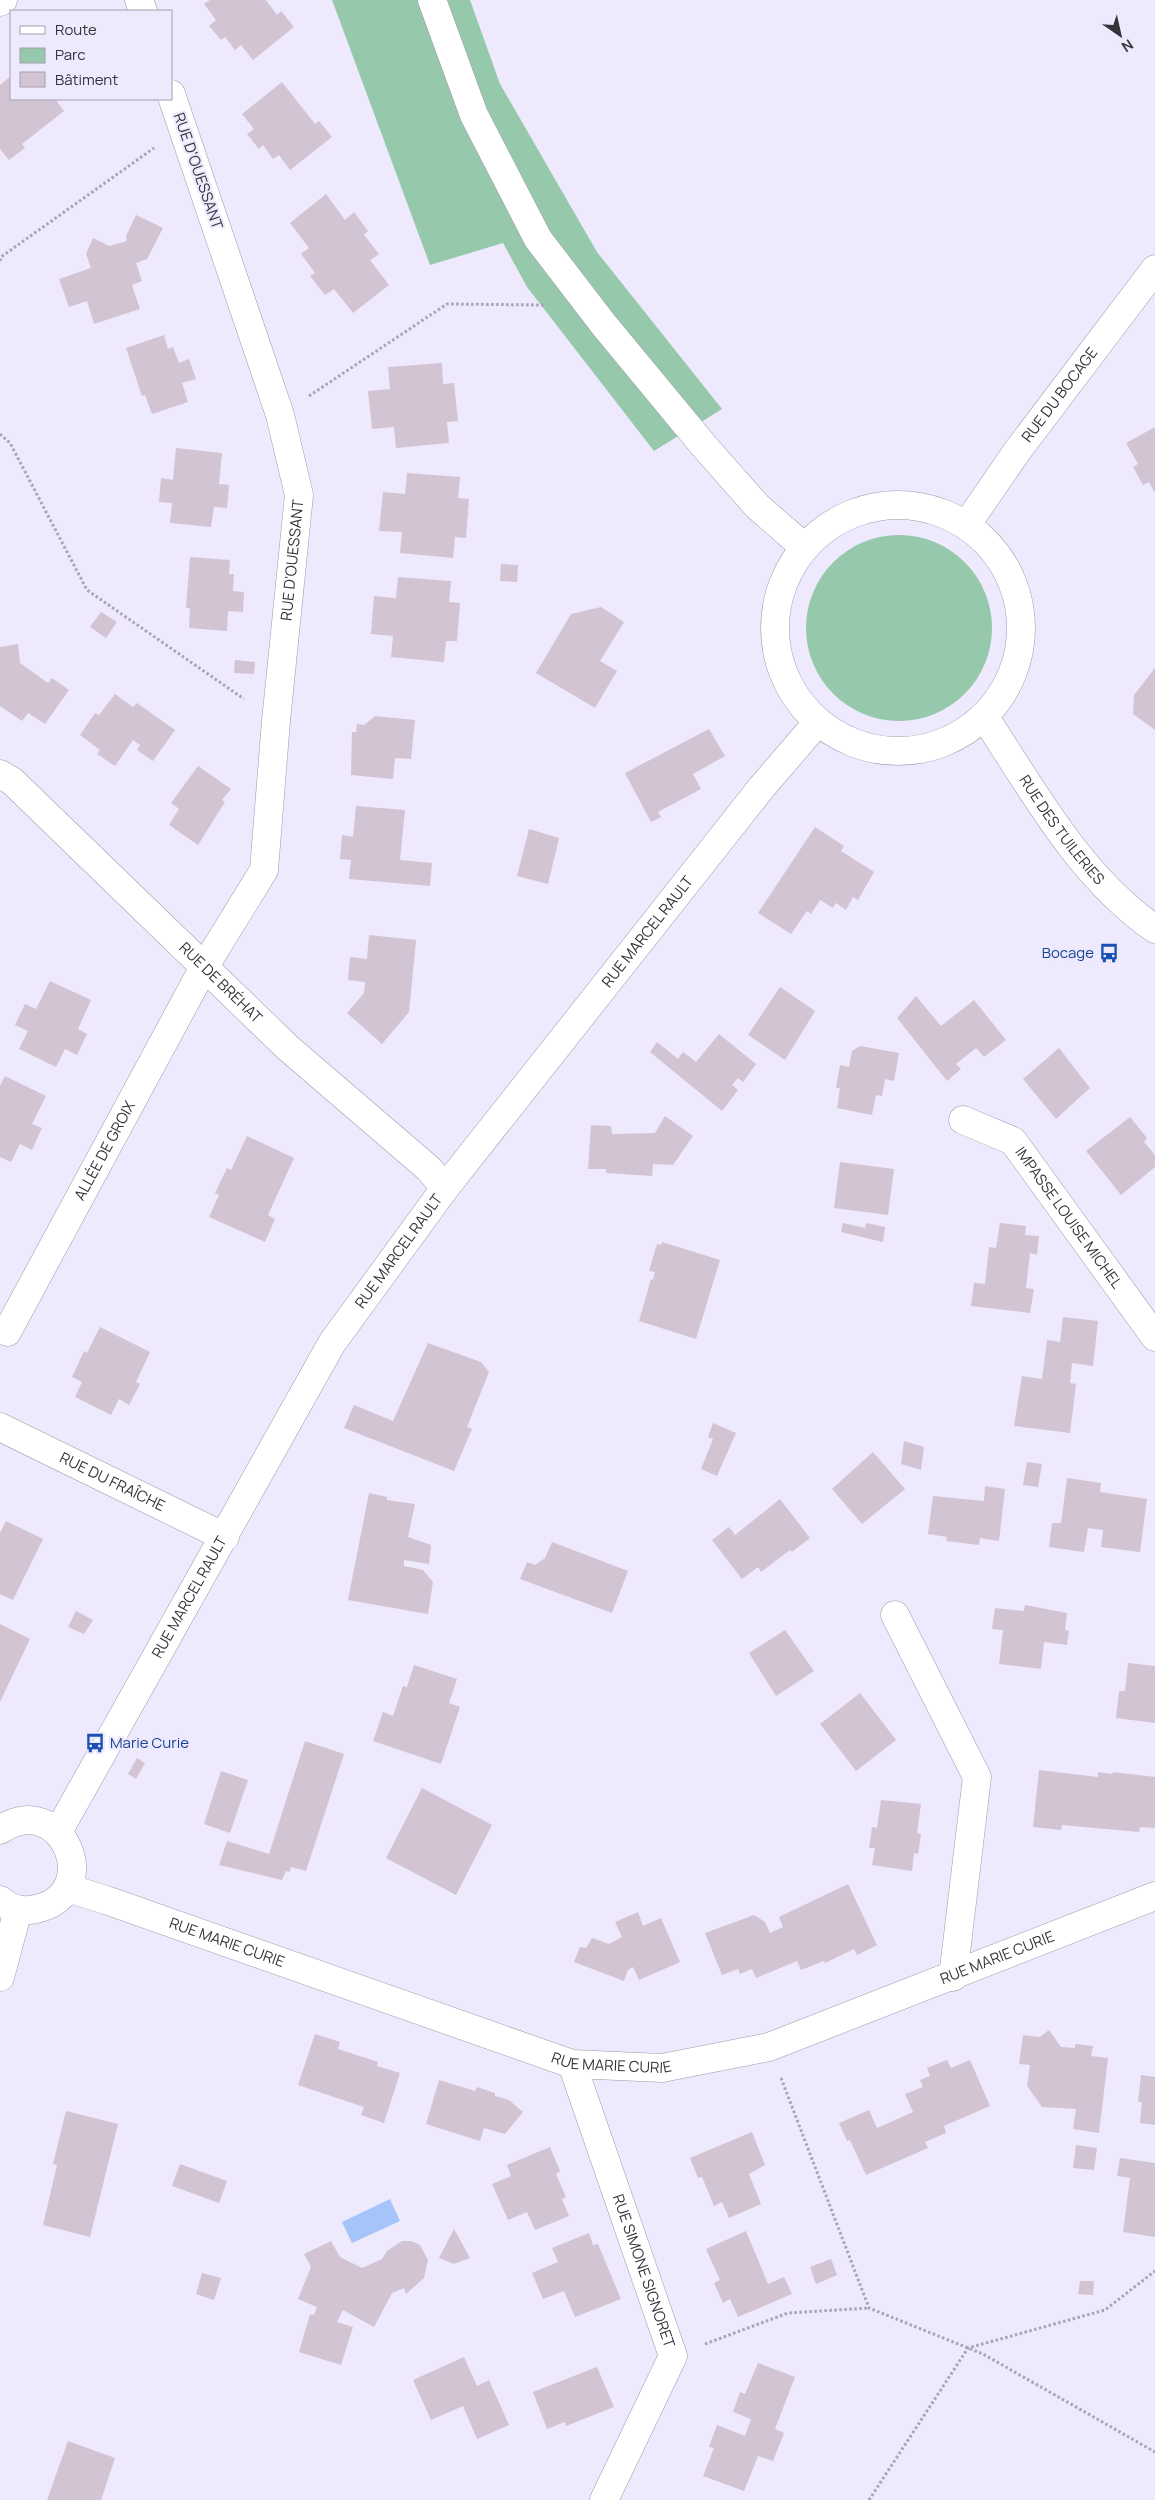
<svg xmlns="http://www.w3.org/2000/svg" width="1155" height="2500" viewBox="0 0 1155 2500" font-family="Manrope,sans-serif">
<rect width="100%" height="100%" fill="#eee9fc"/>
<path fill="#96c9ac" d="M332 0H470L500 84 597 252 722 409 654 451 527 287 503 243 430 265Z
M806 628a93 93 0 1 1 186 0a93 93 0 1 1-186 0Z"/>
<path fill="#a5c4fa" d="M390 2199 400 2221 352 2243 342 2222Z"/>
<path fill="#d2c4d3" d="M210 0H266L277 15 281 11 294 27 253 60 241 45 235 50 225 37 221 40 209 26 216 20 204 4Z
M11 76V99H55L64 111 22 144 25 148 9 160 0 149V85Z
M282 82 315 124 319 121 332 137 290 170 279 155 273 159 263 145 259 149 247 134 254 129 242 114Z
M326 194 345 220 354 212 368 231 364 235 379 254 370 260 389 285 353 313 334 289 325 295 310 276 315 273 301 254 309 248 290 223Z
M136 215 163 228 147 259 136 263 142 281 132 285 140 309 94 324 87 301 69 307 59 279 91 268 86 254 93 238 109 246 127 241 126 236Z
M164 335 168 349 173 347 179 363 189 359 196 379 182 383 188 402 152 414 145 395 142 396 126 348Z
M442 363 443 384 454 383 458 421 447 422 449 443 396 448 394 427 372 429 368 391 390 389 388 367Z
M1155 427V493L1149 482 1143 485 1133 467 1138 464 1126 443Z
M176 448 222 453 219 484 229 485 227 508 214 507 211 527 170 523 172 503 159 502 161 478 173 480Z
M407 473 460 477 458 498 469 499 466 538 455 537 453 558 400 553 402 532 379 531 383 492 405 494Z
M190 557 230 560 229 574H234L233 591 244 592 243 612 228 611 227 631 189 628 190 608H186Z
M501 564 518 565 517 582 500 581Z
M398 577 451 581 449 602 460 603 457 641H446L444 662 391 657 393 636 371 634 374 596 396 598Z
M601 607 624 622 600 661 617 671 595 708 536 673 571 614Z
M101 612 117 622 106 638 90 627Z
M18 644 20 663 48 683 52 678 69 690 45 724 28 713 22 721 0 706V647Z
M235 660 255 662 254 674 234 673Z
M1155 668V730L1133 714 1134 695Z
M115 694 133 707 137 703 175 730 153 761 137 750 140 745 133 740 115 766 97 754 100 750 80 735 95 713 99 715Z
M375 716 415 720 411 759 395 758 393 779 351 775 352 732H356L357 724 364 725Z
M709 729 725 756 693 774 701 789 658 812 661 817 651 822 625 773Z
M198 766 231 789 222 800 225 802 198 845 169 825 179 809 171 803Z
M356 806 405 810 400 860 432 863 430 886 349 879 351 860 340 859 342 835 353 837Z
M815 827 844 846 841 851 844 853 874 872 858 900 853 897 846 910 836 903 833 908 820 900 811 914 807 911 791 934 758 913Z
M529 829 559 838 548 884 517 876Z
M369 935 416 940 409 1012 382 1044 347 1013 364 993 365 982 348 980 350 957 367 959Z
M50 981 91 1000 78 1029 87 1034 77 1055 65 1049 56 1067 19 1049 28 1031 15 1025 25 1004 36 1009Z
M780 987 815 1011 785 1060 748 1035Z
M916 996 941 1026 974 1000 1006 1040 984 1057 976 1048 956 1064 961 1069 947 1081 897 1018Z
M719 1034 756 1064 743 1082 738 1078 732 1085 738 1090 722 1111 650 1052 657 1042 678 1059 683 1052 696 1062Z
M860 1046 899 1053 894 1081 885 1079 882 1096 876 1095 872 1115 837 1108 840 1088H836L840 1065 849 1067 852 1051Z
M1059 1048 1090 1088 1056 1119 1023 1079Z
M5 1076 46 1096 32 1124 42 1128 32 1150 20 1144 11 1162 0 1157V1086Z
M665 1116 693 1136 673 1165 653 1164 652 1176 606 1173V1169H588L591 1125 611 1126 612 1134 655 1133Z
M1130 1117 1147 1138 1144 1142 1155 1155V1167L1121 1195 1086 1151Z
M247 1136 294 1158 268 1215 275 1219 265 1242 209 1217 219 1195 215 1193 227 1168 231 1170Z
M840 1162 894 1169 888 1215 834 1208Z
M843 1223 865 1228 866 1223 885 1227 883 1242 841 1232Z
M1000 1223 1026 1226 1025 1235 1039 1236 1037 1255 1030 1253 1026 1288 1034 1289 1030 1313 971 1306 974 1283 985 1284 989 1247 996 1248Z
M662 1242 720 1260 696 1339 639 1321 651 1279 653 1280 655 1272 649 1271 657 1244 661 1245Z
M1063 1317 1098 1321 1093 1366 1072 1363 1070 1383 1076 1384 1070 1433 1014 1426 1022 1376 1042 1379 1047 1340 1060 1342Z
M100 1327 150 1352 136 1382 140 1384 129 1405 119 1399 111 1415 75 1397 82 1382 72 1377 84 1351 87 1353Z
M428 1343 481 1362 489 1372 467 1427 472 1429 454 1471 344 1428 354 1405 393 1421Z
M713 1423 736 1433 717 1476 701 1469 713 1439 708 1437Z
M904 1441 924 1447 921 1470 901 1464Z
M873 1452 905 1489 862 1524 832 1489Z
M1027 1462 1042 1464 1038 1487 1023 1485Z
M1067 1478 1101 1483 1100 1492 1147 1499 1140 1552 1101 1547 1103 1530 1088 1528 1084 1552 1049 1547 1052 1523H1061Z
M985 1486 1005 1489 999 1541 980 1538 979 1545 946 1541 947 1537 928 1534 933 1496 984 1501Z
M369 1493 387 1497V1500L415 1504 408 1537 431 1545 429 1564 404 1560V1566L423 1570 433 1582 428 1614 348 1600Z
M780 1499 810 1538 792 1552 790 1550 761 1572 758 1567 742 1579 712 1540 729 1527 735 1535Z
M6 1521 43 1539 13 1600 0 1594V1533Z
M552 1542 628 1571 612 1613 520 1579 527 1562 535 1565 545 1558Z
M1025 1605 1067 1613 1065 1630 1069 1631 1067 1645 1044 1642 1041 1669 999 1664 1003 1630 992 1629 995 1608 1024 1611Z
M76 1611 93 1620 84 1634 68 1627Z
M0 1624 30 1639 0 1702Z
M785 1630 814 1671 776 1696 749 1653Z
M1128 1663 1155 1666V1723L1116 1718 1119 1691H1125Z
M414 1665 457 1679 449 1703 460 1707 441 1764 373 1741 383 1712 393 1716 403 1686 407 1687Z
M860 1693 896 1740 856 1771 820 1724Z
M305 1741 344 1754 306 1871 291 1867 290 1872 286 1871 282 1880 219 1865 227 1841 269 1854Z
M137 1758 145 1763 136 1779 128 1774Z
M1039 1770 1098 1777V1772L1112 1774 1113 1772 1155 1777V1828L1140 1827 1139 1832 1062 1825 1061 1830 1033 1827Z
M221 1771 248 1780 230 1833 204 1824Z
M422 1788 492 1825 456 1895 386 1858Z
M881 1800 921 1804 917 1833 921 1834 918 1854 914 1853 912 1871 872 1865 875 1848H869L872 1827 877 1828Z
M848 1884 877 1945 857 1955 854 1949 825 1963 824 1961 801 1970 797 1961 756 1978 752 1969 740 1974 738 1969 722 1975 705 1933 754 1915 765 1922 770 1933 783 1927 779 1917Z
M638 1912 643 1926 661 1918 680 1962 639 1980 633 1967 628 1970 624 1981 574 1962 580 1947 586 1948 592 1938 609 1944 622 1937 615 1922Z
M1049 2030 1061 2047 1075 2048V2044L1093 2046 1091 2056 1108 2058 1099 2133 1073 2129 1076 2109 1042 2107 1027 2086 1030 2065 1019 2064 1023 2035 1040 2037Z
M315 2034 340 2042 338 2049 378 2062 377 2066 400 2073 384 2123 361 2115 364 2107 298 2085Z
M947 2060 951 2068 970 2060 990 2106 944 2126 946 2133 925 2142 928 2148 866 2175 850 2140 847 2141 839 2123 869 2110 877 2128 913 2112 905 2094 923 2087 920 2080 930 2076 927 2068Z
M1141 2075 1155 2077V2125L1140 2123 1142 2102H1138Z
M439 2080 475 2091 477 2087 495 2093V2096L509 2100 523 2112 505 2134 484 2128 480 2141 426 2124Z
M66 2111 118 2124 90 2237 43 2225 57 2165 53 2164Z
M752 2132 765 2165 749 2174 761 2204 729 2218 722 2202 714 2206 702 2177 698 2178 690 2158Z
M1076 2145 1097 2148 1094 2170 1073 2168Z
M550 2147 560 2171 556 2174 566 2197 562 2199 569 2216 535 2230 527 2212 508 2220 492 2184 511 2176 507 2165Z
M1120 2158 1155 2163V2237L1123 2232 1130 2178 1117 2176Z
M180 2164 227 2181 219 2203 172 2186Z
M454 2229 470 2258 454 2264 439 2258Z
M746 2231 768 2284 784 2277 792 2294 738 2317 730 2299 723 2303 714 2283 720 2280 706 2249Z
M589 2233 593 2245 598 2244 621 2299 575 2317 564 2291 543 2299 532 2273 558 2262 552 2248Z
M331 2241 340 2257 362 2268 382 2259 387 2251 402 2241H411L420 2245 428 2260 424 2278 406 2294 404 2288 392 2293 374 2327 343 2310 337 2322 353 2327 341 2365 299 2352 310 2314 314 2315 317 2307 298 2299 311 2267 304 2254Z
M831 2259 837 2275 816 2284 810 2267Z
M202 2273 221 2278 214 2300 196 2294Z
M1080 2281H1094L1093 2295 1078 2294Z
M464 2357 477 2386 489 2380 509 2425 477 2439 463 2406 431 2420 413 2380Z
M758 2363 795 2377 775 2429 784 2433 773 2461 758 2456 744 2491 703 2476 714 2448 709 2447 717 2425 745 2436 751 2419 733 2412 740 2392 745 2394Z
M597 2367 614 2407 566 2426 565 2422 547 2429 533 2392Z
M68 2441 115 2458 101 2500H47Z"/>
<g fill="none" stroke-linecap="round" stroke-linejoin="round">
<defs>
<g id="minor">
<path d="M139 0 143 11"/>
<path d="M432 0 474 115 538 239 604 325 704 446 757 506 804 547"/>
<path d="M0 2 3 0"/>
<circle cx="898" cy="628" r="123"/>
<path id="s1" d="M967 524 1018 450 1155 269"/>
<path id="s2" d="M984 716C1034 792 1079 876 1155 929"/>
<path id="s3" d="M0 774 12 781 287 1047 429 1169 445 1188"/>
<path id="s4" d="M963 1120 1013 1141 1155 1337"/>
<path id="s5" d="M7 1332 203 969 264 870 276 721 299 495 280 415 171 94"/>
<path id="s6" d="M0 1427 225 1537"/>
<path d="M895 1615 977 1777 953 1977"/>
<path d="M0 1830C61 1788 107 1893 36 1909 24 1912 10 1909 0 1900"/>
<path id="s7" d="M58 1832 332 1343 445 1188 762 787 817 723"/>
<path id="s8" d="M67 1888 106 1900 572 2064 662 2068 769 2047 1155 1896"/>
<path d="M0 1977 18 1910"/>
<path id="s9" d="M572 2064 673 2356 604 2500"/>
</g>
</defs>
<use href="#minor" stroke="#9e99ab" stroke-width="29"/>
<path stroke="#a8a4b2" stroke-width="3" stroke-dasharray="2.5 2.5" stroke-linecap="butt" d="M0 261 1 257 154 148
M309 396 447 304 545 305
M0 434 10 443 87 590 244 699
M781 2078 869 2308 983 2354 1155 2452
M705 2344 788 2313 869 2308
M869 2500 968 2348 1105 2310 1155 2271"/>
<use href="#minor" stroke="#fff" stroke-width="28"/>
</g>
<defs>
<symbol id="bus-bare" viewBox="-9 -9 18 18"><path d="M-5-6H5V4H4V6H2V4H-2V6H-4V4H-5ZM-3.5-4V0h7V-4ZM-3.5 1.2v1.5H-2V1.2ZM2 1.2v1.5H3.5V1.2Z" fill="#1a4fb4" stroke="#eee9fc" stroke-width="2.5" paint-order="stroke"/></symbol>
</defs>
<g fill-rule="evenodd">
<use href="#bus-bare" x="1095" y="939" width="28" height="28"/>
<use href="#bus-bare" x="81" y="1729" width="28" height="28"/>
</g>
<g text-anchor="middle" stroke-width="4.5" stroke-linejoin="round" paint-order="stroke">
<g font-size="15" fill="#35333a" stroke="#eee9fc">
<text transform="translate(198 171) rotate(71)" y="5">RUE D'OUESSANT</text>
<text dy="5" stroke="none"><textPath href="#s1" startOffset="159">RUE DU BOCAGE</textPath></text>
<text dy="5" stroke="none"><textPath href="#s5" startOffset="840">RUE D'OUESSANT</textPath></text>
<text dy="5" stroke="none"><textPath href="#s2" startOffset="138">RUE DES TUILERIES</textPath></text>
<text dy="5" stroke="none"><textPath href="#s7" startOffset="1079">RUE MARCEL RAULT</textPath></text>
<text dy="5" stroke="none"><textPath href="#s3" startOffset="304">RUE DE BRÉHAT</textPath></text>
<text dy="5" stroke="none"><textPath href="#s5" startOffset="206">ALLÉE DE GROIX</textPath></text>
<text dy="5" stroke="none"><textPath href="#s4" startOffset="149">IMPASSE LOUISE MICHEL</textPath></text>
<text dy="5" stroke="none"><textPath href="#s7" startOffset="674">RUE MARCEL RAULT</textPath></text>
<text dy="5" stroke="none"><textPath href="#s6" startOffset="125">RUE DU FRAÎCHE</textPath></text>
<text dy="5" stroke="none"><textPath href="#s7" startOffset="269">RUE MARCEL RAULT</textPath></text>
<text dy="5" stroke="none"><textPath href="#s8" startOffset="169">RUE MARIE CURIE</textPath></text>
<text dy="5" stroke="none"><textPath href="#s8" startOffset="979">RUE MARIE CURIE</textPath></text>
<text dy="5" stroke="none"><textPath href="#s8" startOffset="574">RUE MARIE CURIE</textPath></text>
<text dy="5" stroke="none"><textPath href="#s9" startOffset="219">RUE SIMONE SIGNORET</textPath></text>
</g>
<g font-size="15" fill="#164399" stroke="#eee9fc" text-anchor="end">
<text x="1094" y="958">Bocage</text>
<text x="110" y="1748" text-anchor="start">Marie Curie</text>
</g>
</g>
<rect x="10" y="10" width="162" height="90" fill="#eee9fc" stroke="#a4a0ae"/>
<rect x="20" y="26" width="25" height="8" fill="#ffffff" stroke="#a4a0ae"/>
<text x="55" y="35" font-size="15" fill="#35333a">Route</text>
<rect x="20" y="48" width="25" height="15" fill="#96c9ac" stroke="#a4a0ae"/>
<text x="55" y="60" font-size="15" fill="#35333a">Parc</text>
<rect x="20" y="72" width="25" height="15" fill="#d2c4d3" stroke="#a4a0ae"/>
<text x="55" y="85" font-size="15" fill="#35333a">Bâtiment</text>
<g transform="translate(1120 35) rotate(146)" stroke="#eee9fc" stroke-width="4" paint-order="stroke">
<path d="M0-4L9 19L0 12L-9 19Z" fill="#35333a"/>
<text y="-8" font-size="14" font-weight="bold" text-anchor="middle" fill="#35333a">N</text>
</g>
</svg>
